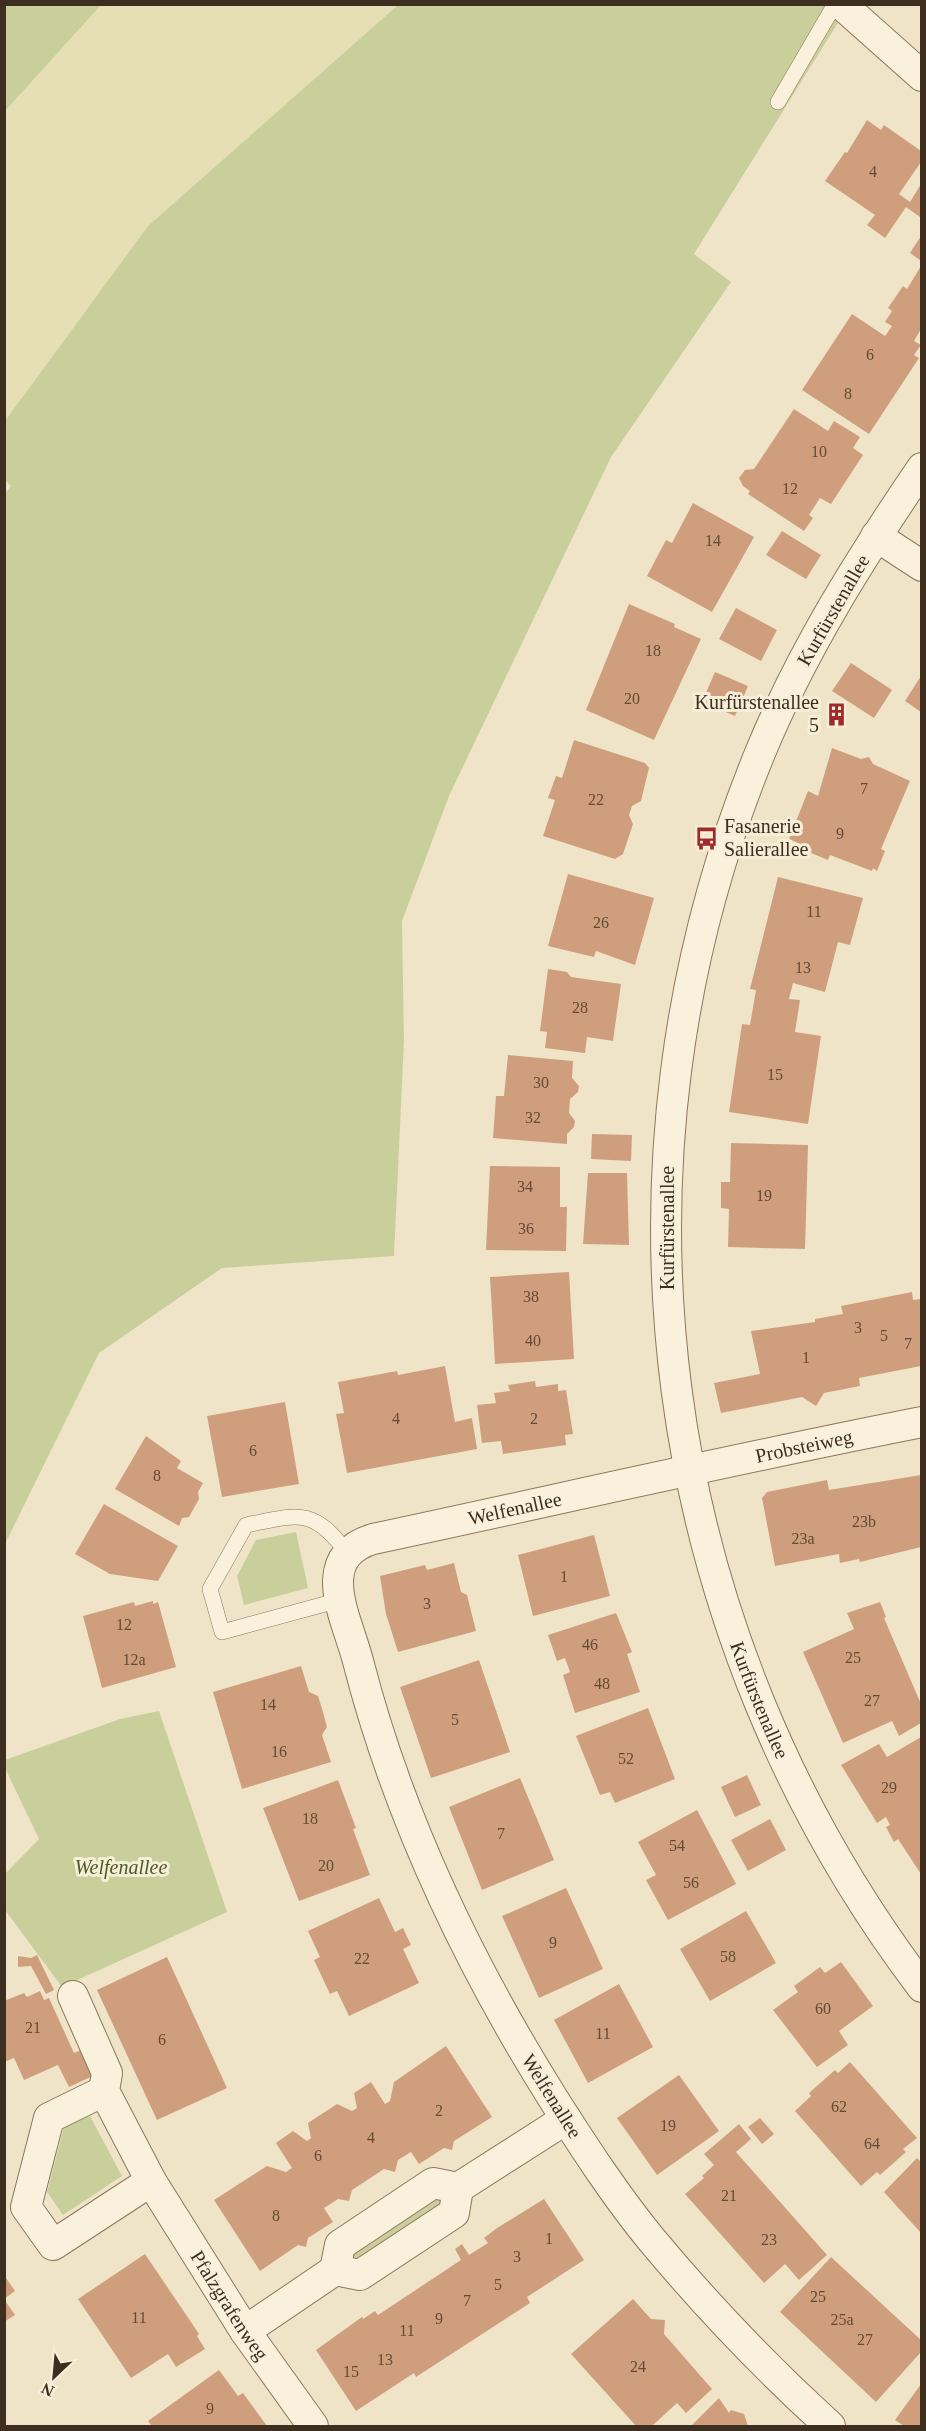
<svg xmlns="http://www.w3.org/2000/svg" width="926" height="2431" viewBox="0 0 926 2431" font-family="Georgia,serif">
<rect width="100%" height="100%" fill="#f0e4c8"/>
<path fill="#e6deb5" d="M101 5H398L148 226 5 421V111Z"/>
<path fill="#c9cf9b" d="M5 4 101 5 5 111 4 5Z
M398 5H849L694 254 731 282 611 457 449 796 402 921 404 1040 394 1256 222 1268 99 1353 5 1544 4 495 11 486 5 480V421L148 226Z
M296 1532 308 1588 244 1605 237 1576 256 1540Z
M159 1711 227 1912 62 1987 5 1910V1874L39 1839 5 1768V1760L120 1719Z
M90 2116 122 2176 63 2215 47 2192 64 2127Z
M430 2197 440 2199 441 2208 364 2260 354 2257 353 2254Z"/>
<path fill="#cf9f7d" d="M867 120 881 130 884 125 921 151V162L899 194 910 202 921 184V214L920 217 906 207 885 238 867 225 875 215 825 181 845 152 847 153Z
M921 236V261L910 253Z
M921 266V329L914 341 921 345 914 355 919 358 869 434 802 390 852 314 885 336 892 326 885 322 892 311 888 308 903 286 907 289Z
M794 409 828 431 834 421 860 437 853 448 863 455 831 504 820 498 809 515 813 518 804 531 748 494 750 491 743 486 739 478 745 470 754 469Z
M693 503 754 537 712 612 647 576 666 540 672 543Z
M782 531 821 555 806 579 766 555Z
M629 604 675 624 674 627 701 639 654 740 586 710Z
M736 608 777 630 761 661 719 639Z
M851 663 892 690 874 718 832 691Z
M715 672 748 686 735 716 702 702Z
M921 676V712L905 701Z
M835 703 846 709 839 724 828 719Z
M574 740 645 763 649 768 641 801 632 806 629 815 633 824 623 854 615 859 543 836 555 800 548 798 556 776 562 778Z
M832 748 861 759 869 757 873 764 910 781 881 849 885 851 877 871 873 868 872 871 830 855 828 860 811 853 812 849 789 839 808 791 818 796Z
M568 874 654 898 635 965 596 951 594 957 548 946Z
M778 877 863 898 850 945 838 942 825 992 793 983 789 999 800 1000 795 1032 821 1036 808 1124 729 1112 742 1024 750 1025 756 990 750 989Z
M548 969 567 972 571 977 621 984 613 1041 587 1037 585 1053 545 1048 547 1032 540 1031Z
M508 1055 573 1061 572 1078 579 1086 578 1092 570 1099 569 1113 575 1121 574 1127 567 1134V1144L493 1138 496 1096H504Z
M592 1134 632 1135 631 1161 591 1159Z
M731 1143 808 1145 805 1249 728 1247 729 1209 721 1208V1182H730Z
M490 1166 560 1167V1207H567L566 1251 486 1250Z
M588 1173H627L629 1245 583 1244Z
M569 1272 574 1359 495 1364 490 1277Z
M912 1292 913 1300 921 1299V1366L859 1378 860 1386 824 1393 816 1406 802 1397 721 1413 714 1383 760 1374 751 1331 815 1322V1319L843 1314 841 1306Z
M445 1366 455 1422 472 1418 477 1449 347 1473 336 1414 344 1413 338 1382 397 1371 398 1375Z
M535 1381 536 1387 558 1384V1391L566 1390 573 1434 565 1435 566 1445 503 1454 501 1441 482 1443 477 1405 496 1403 494 1393 510 1391 508 1385Z
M285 1402 299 1484 222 1497 207 1416Z
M146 1436 181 1461 177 1468 203 1483 198 1492 199 1499 189 1517 182 1518 179 1526 115 1489Z
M921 1475V1547L860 1562 859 1559 840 1563 839 1554 775 1566 762 1498 767 1492 827 1480 829 1490Z
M104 1504 178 1546 158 1581 110 1574 75 1554Z
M594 1535 610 1596 533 1616 518 1555Z
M454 1563 461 1592 467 1595 476 1631 398 1652 386 1614 380 1576 425 1565 427 1570Z
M153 1601V1604L158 1602 176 1667 102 1688 83 1616 134 1602 135 1606Z
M880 1602 886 1617 884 1618 921 1704V1723L899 1736 892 1721 843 1743 803 1652 854 1629 847 1613Z
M616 1613 632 1652 627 1654 640 1692 575 1713 563 1675 570 1672 565 1658 557 1661 548 1635Z
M479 1660 510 1752 431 1778 400 1687Z
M301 1666 309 1692 318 1696 323 1712 327 1727 322 1735 331 1762 242 1789 213 1692Z
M648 1708 675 1779 615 1803 610 1792 600 1795 576 1736Z
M921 1737V1874L898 1839 894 1842 886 1827 890 1825 886 1817 877 1823 841 1765 879 1744 887 1757Z
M747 1775 761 1805 735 1817 721 1787Z
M520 1778 554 1860 482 1890 449 1807Z
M338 1780 356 1828 353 1829 370 1875 299 1901 263 1808Z
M697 1810 736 1884 668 1920 646 1880 656 1875 638 1842Z
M770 1819 786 1850 748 1871 731 1840Z
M566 1888 603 1969 539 1998 502 1916Z
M379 1898 395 1932 403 1928 411 1945 403 1949 419 1983 349 2016 337 1991 330 1994 314 1960 320 1957 308 1931Z
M746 1911 776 1963 710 2001 680 1949Z
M37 1955 54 1990 46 1994 31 1966 18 1967V1956L31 1958Z
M167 1957 227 2088 157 2120 97 1990Z
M841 1962 873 2006 839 2031 848 2045 817 2067 773 2010 798 1992 794 1986 820 1967 825 1973Z
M619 1984 653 2047 588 2083 554 2020Z
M40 1991 44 2000 49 1998 74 2053 83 2049 95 2075 69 2087 58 2065 24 2080 14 2058 4 2062V2001L24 1993 27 1997Z
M446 2046 492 2117 454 2141 452 2150 444 2148 419 2164 411 2152 398 2160 395 2172 384 2169 352 2190 349 2201 338 2199 324 2208 333 2222 308 2238 306 2247 298 2245 260 2271 214 2200 267 2166 286 2172 292 2168 276 2143 293 2131 307 2141 311 2138 308 2123 337 2104 352 2111 357 2108 354 2093 371 2082 385 2104 390 2101 394 2082Z
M850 2062 917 2138 903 2149 906 2152 880 2175 877 2172 861 2186 795 2111 811 2096 809 2093 835 2070 838 2073Z
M679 2075 719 2131 657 2175 617 2118Z
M760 2118 774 2134 762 2144 748 2127Z
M739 2124 751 2139 736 2152 827 2255 799 2280 785 2264 764 2283 685 2194 704 2178 702 2176 714 2165 704 2154Z
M917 2158 921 2162V2233L884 2192Z
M544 2199 584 2260 527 2297 530 2303 416 2377 414 2373 356 2411 316 2350 362 2317 363 2319 375 2311 378 2315 461 2260 455 2249 462 2244 469 2255 488 2243 484 2238 497 2228Z
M145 2254 199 2334 197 2336 205 2349 176 2367 168 2354 131 2378 78 2299Z
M831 2257 921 2340V2352L876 2402 780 2312Z
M4 2275 15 2291 4 2299Z
M4 2299 15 2315 4 2322Z
M633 2299 651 2319 665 2320 664 2334 712 2389 686 2413 677 2403 652 2426H636L571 2354Z
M219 2370 238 2396 243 2393 267 2426H152L148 2421Z
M921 2384V2426H904L895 2420Z
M719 2398 729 2413 731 2410 744 2414 748 2426H691Z"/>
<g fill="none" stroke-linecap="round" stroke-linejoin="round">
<defs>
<path id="lane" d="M778 102 835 4
M340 1600 222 1632 210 1589 246 1525C297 1515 313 1506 347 1553"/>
<g id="street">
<path d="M841 4 922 76"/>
<path id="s1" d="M922 468C860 559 802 651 760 753 591 1165 653 1632 922 1987"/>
<path d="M876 536 922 566"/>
<path id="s2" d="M73 1996 107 2073 104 2091 151 2181 245 2331 313 2426"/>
<path d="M104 2091 49 2118 26 2207 53 2245 151 2181"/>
<path d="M335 2270 360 2275 454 2213 458 2188"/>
<path d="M245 2331 335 2270 340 2245 433 2183 458 2188 566 2119"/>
<path id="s3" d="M830 2426C766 2368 706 2305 651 2239 615 2195 584 2147 554 2100 468 1963 398 1817 358 1661 347 1618 312 1558 373 1539 556 1500 738 1458 922 1422"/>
</g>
</defs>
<use href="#lane" stroke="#8d765c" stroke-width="16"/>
<use href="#street" stroke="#8d765c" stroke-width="32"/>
<use href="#lane" stroke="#faf1dc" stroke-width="15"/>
<use href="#street" stroke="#faf1dc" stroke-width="30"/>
</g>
<defs>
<symbol id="building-bare" viewBox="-9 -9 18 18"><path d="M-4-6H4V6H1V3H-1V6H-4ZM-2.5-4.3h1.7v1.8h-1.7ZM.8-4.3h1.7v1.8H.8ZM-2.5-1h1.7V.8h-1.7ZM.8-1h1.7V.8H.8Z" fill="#9e2a2b" stroke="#f7eed8" stroke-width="2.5" paint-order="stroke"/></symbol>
<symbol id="bus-bare" viewBox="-9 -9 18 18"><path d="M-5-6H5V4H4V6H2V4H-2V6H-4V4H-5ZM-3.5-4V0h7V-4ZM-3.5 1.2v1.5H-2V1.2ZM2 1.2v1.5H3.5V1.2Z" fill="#9e2a2b" stroke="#f7eed8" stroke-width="2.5" paint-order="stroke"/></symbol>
</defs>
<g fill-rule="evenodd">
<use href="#building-bare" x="820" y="698" width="33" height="33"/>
<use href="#bus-bare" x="690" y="822" width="33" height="33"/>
</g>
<g text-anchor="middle" stroke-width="6" stroke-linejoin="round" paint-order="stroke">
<g font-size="16" fill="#624a37">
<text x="873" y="177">4</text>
<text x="870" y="360">6</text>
<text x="848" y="399">8</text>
<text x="819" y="457">10</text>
<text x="790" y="494">12</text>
<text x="713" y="546">14</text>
<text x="653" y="656">18</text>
<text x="632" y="704">20</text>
<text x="864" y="794">7</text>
<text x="596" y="805">22</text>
<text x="840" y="839">9</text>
<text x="814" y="917">11</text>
<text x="601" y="928">26</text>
<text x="803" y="973">13</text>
<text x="580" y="1013">28</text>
<text x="775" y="1080">15</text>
<text x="541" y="1088">30</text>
<text x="533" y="1123">32</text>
<text x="525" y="1192">34</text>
<text x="764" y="1201">19</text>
<text x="526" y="1234">36</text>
<text x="531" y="1302">38</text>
<text x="858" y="1333">3</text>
<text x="884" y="1341">5</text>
<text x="533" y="1346">40</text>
<text x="908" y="1349">7</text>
<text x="806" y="1363">1</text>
<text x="396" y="1424">4</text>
<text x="534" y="1424">2</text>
<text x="253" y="1456">6</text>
<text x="157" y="1481">8</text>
<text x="864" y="1527">23b</text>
<text x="803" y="1544">23a</text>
<text x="564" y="1582">1</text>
<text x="427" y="1609">3</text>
<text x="124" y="1630">12</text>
<text x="590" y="1650">46</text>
<text x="853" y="1663">25</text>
<text x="134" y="1665">12a</text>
<text x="602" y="1689">48</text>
<text x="872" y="1706">27</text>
<text x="268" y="1710">14</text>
<text x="455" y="1725">5</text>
<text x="279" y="1757">16</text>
<text x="626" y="1764">52</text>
<text x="889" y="1793">29</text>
<text x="310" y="1824">18</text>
<text x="501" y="1839">7</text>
<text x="677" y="1851">54</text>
<text x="326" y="1871">20</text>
<text x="691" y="1888">56</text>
<text x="553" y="1948">9</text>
<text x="728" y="1962">58</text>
<text x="362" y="1964">22</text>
<text x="823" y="2014">60</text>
<text x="33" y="2033">21</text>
<text x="603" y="2039">11</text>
<text x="162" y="2045">6</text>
<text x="839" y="2112">62</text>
<text x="439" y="2116">2</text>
<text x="668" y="2131">19</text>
<text x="371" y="2143">4</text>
<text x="872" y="2149">64</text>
<text x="318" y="2161">6</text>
<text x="729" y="2201">21</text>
<text x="276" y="2221">8</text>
<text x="549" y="2244">1</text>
<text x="769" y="2245">23</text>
<text x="517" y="2262">3</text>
<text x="498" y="2290">5</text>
<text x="818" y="2302">25</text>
<text x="467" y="2306">7</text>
<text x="139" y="2323">11</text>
<text x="439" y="2324">9</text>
<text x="842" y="2325">25a</text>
<text x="407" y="2336">11</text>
<text x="865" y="2345">27</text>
<text x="385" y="2365">13</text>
<text x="638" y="2372">24</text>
<text x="351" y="2377">15</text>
<text x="210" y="2414">9</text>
</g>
<g font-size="20" fill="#3d2e20" stroke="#f7eed8">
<text transform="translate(833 610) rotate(-60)" y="7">Kurfürstenallee</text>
<text transform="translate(667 1228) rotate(-90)" y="7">Kurfürstenallee</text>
<text dy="7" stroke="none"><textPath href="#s3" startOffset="1494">Probsteiweg</textPath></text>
<text dy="7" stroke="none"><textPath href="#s3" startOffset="1198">Welfenallee</textPath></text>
<text dy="7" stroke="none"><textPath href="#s1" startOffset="1300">Kurfürstenallee</textPath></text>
<text transform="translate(552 2096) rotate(58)" y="7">Welfenallee</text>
<text dy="7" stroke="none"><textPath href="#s2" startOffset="351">Pfalzgrafenweg</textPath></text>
</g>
<g font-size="20" fill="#3d2e20" stroke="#f7eed8" text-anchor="end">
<text x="819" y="709">Kurfürstenallee<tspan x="819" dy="23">5</tspan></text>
<text x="724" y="833" text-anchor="start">Fasanerie<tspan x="724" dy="23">Salierallee</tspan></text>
</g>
<g font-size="20" font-style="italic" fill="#4d5a26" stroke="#f7eed8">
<text x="121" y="1874">Welfenallee</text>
</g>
</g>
<rect width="926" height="2431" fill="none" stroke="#3d2e20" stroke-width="12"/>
<g transform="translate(54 2377) rotate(206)" stroke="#f7eed8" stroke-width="4.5" paint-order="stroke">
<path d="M0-4.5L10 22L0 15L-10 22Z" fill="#3d2e20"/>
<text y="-9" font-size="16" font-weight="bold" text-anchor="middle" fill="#3d2e20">N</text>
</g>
</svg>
